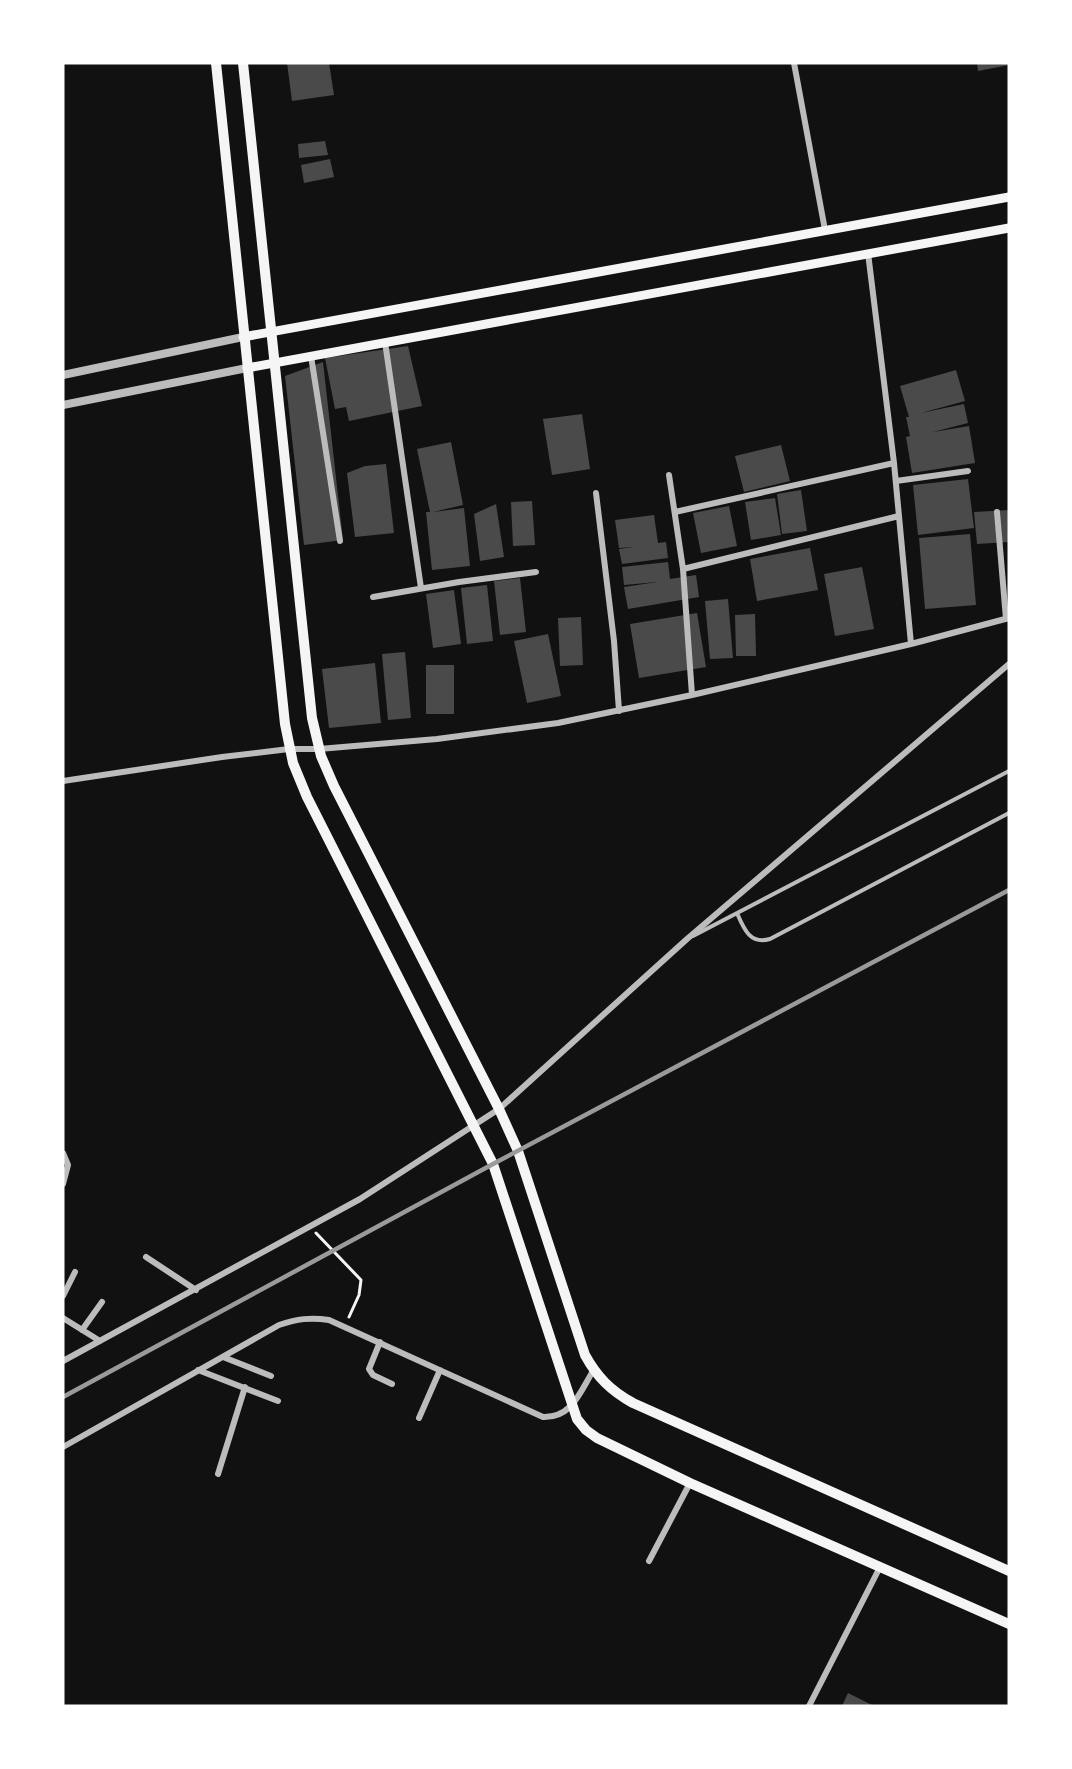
<svg xmlns="http://www.w3.org/2000/svg" width="1072" height="1769" viewBox="0 0 1072 1769" font-family="Roboto,sans-serif">
<rect width="100%" height="100%" fill="#111"/>
<path fill="#4a4a4a" d="M287 63H329L334 95 292 101Z
M977 63H1009V65L978 71Z
M325 141 328 155 299 158 298 144Z
M330 159 334 177 304 183 301 165Z
M408 346 422 406 349 421 346 407 335 409 325 358Z
M323 362 343 540 304 545 285 376Z
M956 370 965 401 921 413 964 404 968 423 933 432 969 426 975 463 912 473 906 437 910 436 906 417H909L900 386Z
M582 414 590 469 552 475 543 419Z
M451 442 463 505 433 512 464 508 470 566 432 570 426 512H430L417 449Z
M781 445 790 481 744 492 735 456Z
M386 464 394 533 355 537 347 473 365 466Z
M968 479 974 528 918 535 913 485Z
M801 490 807 531 782 534 777 494Z
M775 498 781 535 751 540 745 502Z
M532 501 535 545 513 546 511 502Z
M496 504 504 557 480 561 474 514Z
M729 506 737 546 701 553 693 513Z
M1009 510V542L977 544 974 512Z
M654 515 658 543 666 542 668 558 622 564 619 549 633 547 619 548 615 520Z
M970 534 976 605 925 609 919 538Z
M810 548 818 590 757 601 750 559Z
M668 562 670 579 696 575 699 597 628 609 624 587 657 582 624 585 622 567Z
M862 567 874 629 835 636 824 574Z
M520 578 526 632 500 635 494 581Z
M487 585 493 641 467 644 461 588Z
M454 590 461 644 433 648 426 594Z
M728 599 733 658 710 659 705 601Z
M697 613 706 667 639 678 630 624Z
M755 614 756 656H736L735 615Z
M581 617 583 665 560 666 558 618Z
M548 634 561 696 527 703 514 641Z
M405 652 411 718 388 720 382 654Z
M375 663 381 723 329 728 322 669Z
M426 665H454V714H426Z
M848 1693 874 1706H842Z"/>
<g fill="none" stroke-linecap="round" stroke-linejoin="round">
<path stroke="#f5f5f5" stroke-width="3" d="M316 1233 361 1280 359 1295 349 1317"/>
<path stroke="#bcbcbc" stroke-width="4" d="M737 913C744 929 750 945 770 939L1009 813
M693 936 1009 771"/>
<path stroke="#bcbcbc" stroke-width="6" d="M794 63 825 230
M868 253 894 463 911 644
M385 342 421 588
M311 356 340 541
M669 475 683 569 692 695
M896 481 968 471
M596 493 614 641 619 711
M675 512 894 463
M997 512 1006 619
M683 569 899 516
M373 597 459 582 536 572
M63 781 222 757 289 749H319L437 739 558 723 692 695 911 644 1009 618
M63 1153 68 1165 63 1184
M146 1257 196 1290
M63 1296 75 1272
M63 1318 100 1341
M82 1330 102 1302
M380 1342 369 1369 373 1375 392 1384
M223 1357 271 1376
M63 1361 360 1199 499 1109 687 939 1009 664
M198 1370 278 1401
M419 1418 440 1370
M63 1447 279 1325C297 1319 310 1317 329 1320L543 1417C572 1418 580 1392 593 1371
M218 1474 245 1387
M649 1561 690 1483
M809 1706 880 1567"/>
<path stroke="#bcbcbc" stroke-width="8" d="M63 375 243 337
M63 405 247 368"/>
<path stroke="#f5f5f5" stroke-width="9" d="M243 337 1009 197
M247 368 1009 228"/>
<path stroke="#f5f5f5" stroke-width="10" d="M216 63 285 724 293 763 307 797 493 1164 577 1419 586 1430 597 1438 690 1483 1009 1624
M243 63 312 718 321 756 334 786 499 1109 518 1151 585 1355C597 1377 611 1391 633 1403L1009 1571"/>
<path stroke="#9a9a9a" stroke-width="4.5" d="M63 1397 493 1164 1009 890"/>
</g>
<rect width="1072" height="1769" fill="none" stroke="#ffffff" stroke-width="129"/>
</svg>
